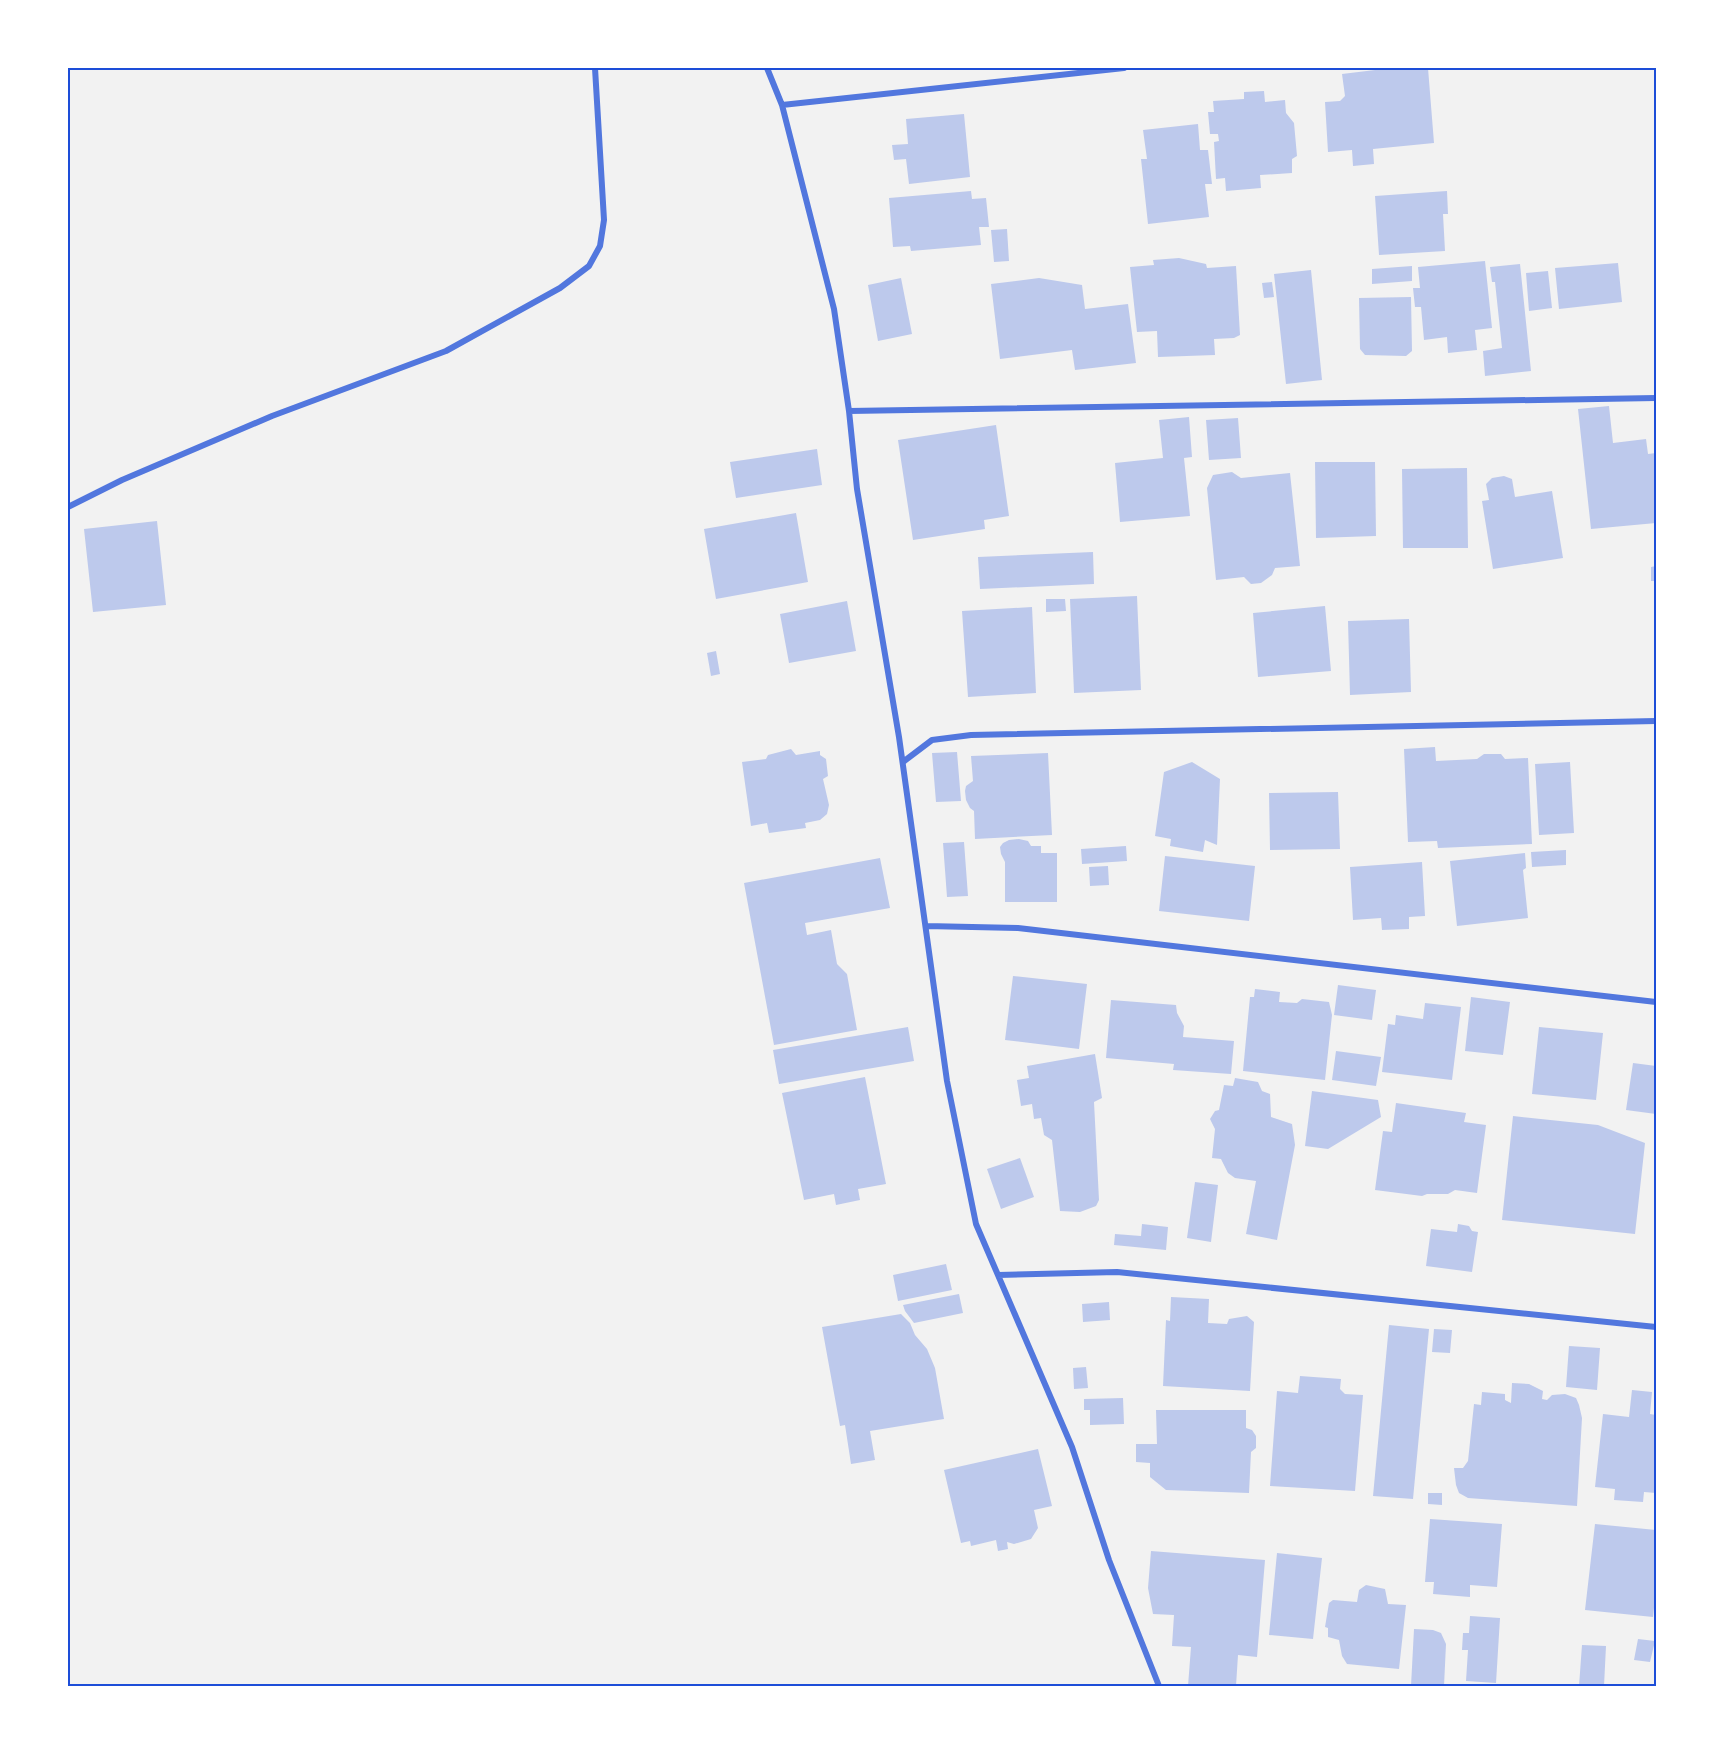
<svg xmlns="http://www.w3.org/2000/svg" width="1724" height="1754" viewBox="0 0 1724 1754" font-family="Rubik,sans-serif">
<rect width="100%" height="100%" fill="#f2f2f2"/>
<path fill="#bdc9ec" d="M1377 68H1403L1404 69 1428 68 1434 143 1373 149 1374 164 1353 166 1352 150 1328 152 1325 102 1340 101 1345 96 1342 74 1375 70Z
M1264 91 1265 102 1285 100 1286 113 1294 123 1297 156 1292 159V173L1260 175 1261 188 1226 191 1225 178 1216 179 1214 142 1219 141 1218 134H1210L1208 112H1214L1213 101 1244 99V92Z
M964 114 970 177 909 184 906 159 894 160 892 145 908 144 906 119Z
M1198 124 1200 150H1208L1212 184H1205L1209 217 1148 224 1141 159H1147L1143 130Z
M971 191 972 199 986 198 989 227H979L981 245 911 251 910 246 893 247 889 198Z
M1447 191 1448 214H1443L1445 251 1379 255 1375 196Z
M1007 229 1009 261 994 262 991 230Z
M1179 258 1206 264 1207 268 1236 266 1240 335 1234 338 1214 339 1215 355 1158 357 1157 331 1137 332 1130 267 1154 265 1153 260Z
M1485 261 1492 328 1475 330 1477 350 1448 353 1447 337 1424 340 1421 307H1415L1413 288H1420L1418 267Z
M1618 263 1622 302 1559 309 1555 268Z
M1520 264 1531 371 1485 376 1483 351 1502 348 1495 282H1492L1490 267Z
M1412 266V281L1372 284V269Z
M1311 270 1322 380 1286 384 1274 274Z
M1548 271 1552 308 1529 311 1526 273Z
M901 278 912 334 878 341 868 285Z
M1039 278 1082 285 1085 309 1128 304 1136 363 1075 370 1072 350 1000 359 991 284Z
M1272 282 1274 297 1264 298 1262 283Z
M1411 297 1412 351 1406 356 1365 355 1360 349 1359 298Z
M1609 406 1613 443 1646 439 1648 454 1656 453V523L1591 529 1578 409Z
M1189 417 1192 457 1184 458 1190 516 1120 522 1115 463 1163 458 1159 420Z
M1238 418 1241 458 1209 460 1206 420Z
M996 425 1009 516 984 520 985 529 913 540 898 440Z
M817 449 822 485 736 498 730 462Z
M1315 462H1375L1376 536 1316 538Z
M1467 468 1468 548H1403L1402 469Z
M1232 472 1241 478 1290 473 1300 566 1275 568 1272 575 1261 583 1251 584 1244 577 1216 580 1207 488 1213 475Z
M1504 476 1512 479 1515 497 1552 491 1563 558 1493 569 1482 501 1489 500 1486 484 1492 478Z
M796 513 808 582 716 599 704 529Z
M157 521 166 605 93 612 84 529Z
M1093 552 1094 584 980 589 978 557Z
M1656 566V581H1651V567Z
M1137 596 1141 690 1074 693 1070 599Z
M1046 599H1065L1066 611 1046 612Z
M847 601 856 651 789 663 780 614Z
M1325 606 1331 671 1258 677 1253 613Z
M1032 607 1036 693 968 697 962 611Z
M1409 619 1411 692 1350 695 1348 621Z
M716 651 720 674 711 676 707 653Z
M1435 747 1436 761 1477 759 1484 754H1501L1505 759 1528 758 1532 844 1438 848 1437 841 1408 842 1404 749Z
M791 749 796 755 820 751V755L826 759 828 776 823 779 829 805 827 814 820 820 805 823 806 828 769 833 767 823 751 826 742 762 766 759 768 755Z
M957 752 961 801 936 802 932 753Z
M1048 753 1052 835 975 839 974 811 970 808 966 800 965 791 966 786 973 781 971 756Z
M1192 762 1220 779 1217 845 1205 840 1203 852 1170 846 1171 839 1155 836 1164 772Z
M1570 762 1574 833 1539 835 1535 764Z
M1338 792 1340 849 1270 850 1269 793Z
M1019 839 1028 841 1031 846H1041V853H1057V902H1005V862L1001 854 1000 847 1003 843 1009 840Z
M964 842 968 896 947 897 943 843Z
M1126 846 1127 861 1082 864 1081 849Z
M1566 850V865L1532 867 1531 852Z
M1525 853 1526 868 1523 870 1528 918 1457 926 1450 861Z
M1165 856 1255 866 1249 921 1159 911Z
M880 858 890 908 805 923 807 935 831 930 837 964 847 974 857 1030 774 1045 744 883Z
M1422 862 1425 916 1409 917V929L1382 930 1381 918 1353 920 1350 867Z
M1108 866 1109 885 1090 886 1089 867Z
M1013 976 1087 984 1079 1049 1005 1040Z
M1338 985 1376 990 1372 1020 1334 1015Z
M1255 989 1280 992 1279 1002 1297 1003 1302 999 1329 1002 1332 1015 1325 1080 1243 1071 1250 997H1254Z
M1471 997 1510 1002 1503 1055 1465 1051Z
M1111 1000 1176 1005 1177 1013 1184 1026 1183 1037 1234 1041 1231 1074 1173 1070 1174 1064 1106 1058Z
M1425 1003 1461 1007 1452 1080 1382 1072 1388 1024 1395 1025 1396 1015 1423 1019Z
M908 1027 914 1061 779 1084 773 1050Z
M1539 1027 1603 1033 1596 1100 1532 1094Z
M1336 1051 1381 1057 1376 1086 1332 1080Z
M1095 1054 1102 1098 1094 1102 1099 1200 1096 1206 1080 1212 1060 1211 1052 1140 1044 1135 1041 1118 1034 1119 1032 1104 1021 1106 1017 1080 1029 1078 1027 1066Z
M1633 1063 1656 1066V1114L1626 1110Z
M865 1077 886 1184 858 1189 860 1200 836 1205 834 1194 804 1200 782 1093Z
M1235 1078 1258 1082 1262 1091 1270 1094 1271 1117 1292 1124 1295 1145 1277 1240 1246 1234 1256 1181 1235 1178 1228 1173 1221 1159 1212 1158 1215 1129 1210 1119 1215 1111 1219 1110 1224 1085 1233 1086Z
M1312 1091 1378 1100 1381 1117 1328 1149 1305 1146Z
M1396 1103 1466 1113 1464 1122 1486 1125 1477 1193 1455 1190 1448 1194H1427L1422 1196 1375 1190 1383 1131 1392 1132Z
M1513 1116 1598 1125 1645 1143 1635 1234 1502 1220Z
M1020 1158 1034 1197 1001 1209 987 1169Z
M1195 1182 1218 1185 1211 1242 1187 1238Z
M1142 1224 1168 1227 1166 1250 1114 1245 1115 1234 1141 1236Z
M1458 1224 1469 1226 1472 1231 1478 1232 1472 1272 1426 1266 1431 1229 1457 1232Z
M946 1264 952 1290 898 1301 893 1275Z
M959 1294 963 1313 914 1323 905 1311 903 1305Z
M1171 1297 1209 1299 1208 1323 1227 1324 1229 1319 1247 1316 1254 1322 1250 1391 1163 1386 1166 1320 1170 1321Z
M1109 1302 1110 1320 1083 1322 1082 1304Z
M901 1314 910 1323 915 1335 927 1349 935 1368 944 1419 870 1431 875 1460 851 1464 845 1425 840 1426 822 1327Z
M1389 1325 1429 1329 1413 1499 1373 1496Z
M1434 1329 1452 1330 1450 1353 1432 1352Z
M1569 1346 1600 1348 1597 1390 1566 1387Z
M1086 1367 1088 1388 1074 1389 1073 1368Z
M1300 1376 1341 1379 1340 1389 1345 1394 1363 1395 1355 1491 1270 1486 1277 1391 1298 1393Z
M1512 1383 1529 1384 1543 1391 1542 1399 1547 1400 1552 1395 1565 1394 1576 1398 1579 1405 1582 1418 1577 1506 1468 1498 1459 1493 1456 1485 1454 1468H1463L1468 1461 1474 1404 1481 1405 1482 1392 1505 1394V1400L1511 1403Z
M1632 1390 1652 1392 1650 1414 1656 1415V1493L1644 1492 1643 1502 1614 1500 1615 1489 1595 1487 1603 1414 1629 1417Z
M1123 1398 1124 1424 1090 1425V1410H1084V1399Z
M1156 1410H1246V1428L1252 1430 1256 1436V1448L1251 1452 1249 1493 1166 1490 1150 1477V1463L1136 1462V1444H1157Z
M1038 1449 1052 1506 1034 1510 1038 1528 1031 1539 1014 1544 1007 1542 1008 1549 998 1551 996 1540 971 1546 970 1541 961 1543 944 1470Z
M1428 1493H1442V1505L1428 1504Z
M1430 1519 1502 1524 1497 1587 1470 1585V1597L1433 1594 1434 1582H1425Z
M1595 1524 1656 1530V1589L1653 1617 1585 1610Z
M1151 1551 1265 1560 1257 1657 1238 1655 1236 1686H1188L1191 1647 1172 1646 1174 1615 1153 1614 1148 1588Z
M1277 1553 1322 1558 1313 1639 1269 1635Z
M1366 1585 1385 1589 1388 1604 1406 1605 1399 1669 1347 1664 1342 1656 1339 1640 1328 1637V1628L1325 1627 1329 1603 1333 1600 1357 1602 1359 1590Z
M1470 1616 1500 1618 1496 1683 1466 1681 1468 1650H1462L1463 1633H1469Z
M1414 1629 1433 1630 1441 1633 1446 1644 1444 1686H1411Z
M1638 1639 1655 1641 1650 1662 1634 1660Z
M1582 1645 1606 1646 1604 1686H1579Z"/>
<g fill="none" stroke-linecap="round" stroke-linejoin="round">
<path stroke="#5277de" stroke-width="6" d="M767 68 782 105 834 309 849 411 857 489 899 737 947 1081 976 1224 1072 1447 1109 1560 1159 1686
M782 105 1124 68
M849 411 1656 398
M68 507 122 480 272 416 446 351 560 288 589 266 600 246 604 220 595 68
M903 762 932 740 971 735 1656 721
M926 926 1018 928 1656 1002
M998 1275 1117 1272 1656 1327"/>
</g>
<rect width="1724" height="1754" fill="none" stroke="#ffffff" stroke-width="138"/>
<rect x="69" y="69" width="1586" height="1616" fill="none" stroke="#1d4ed8" stroke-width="2"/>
</svg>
